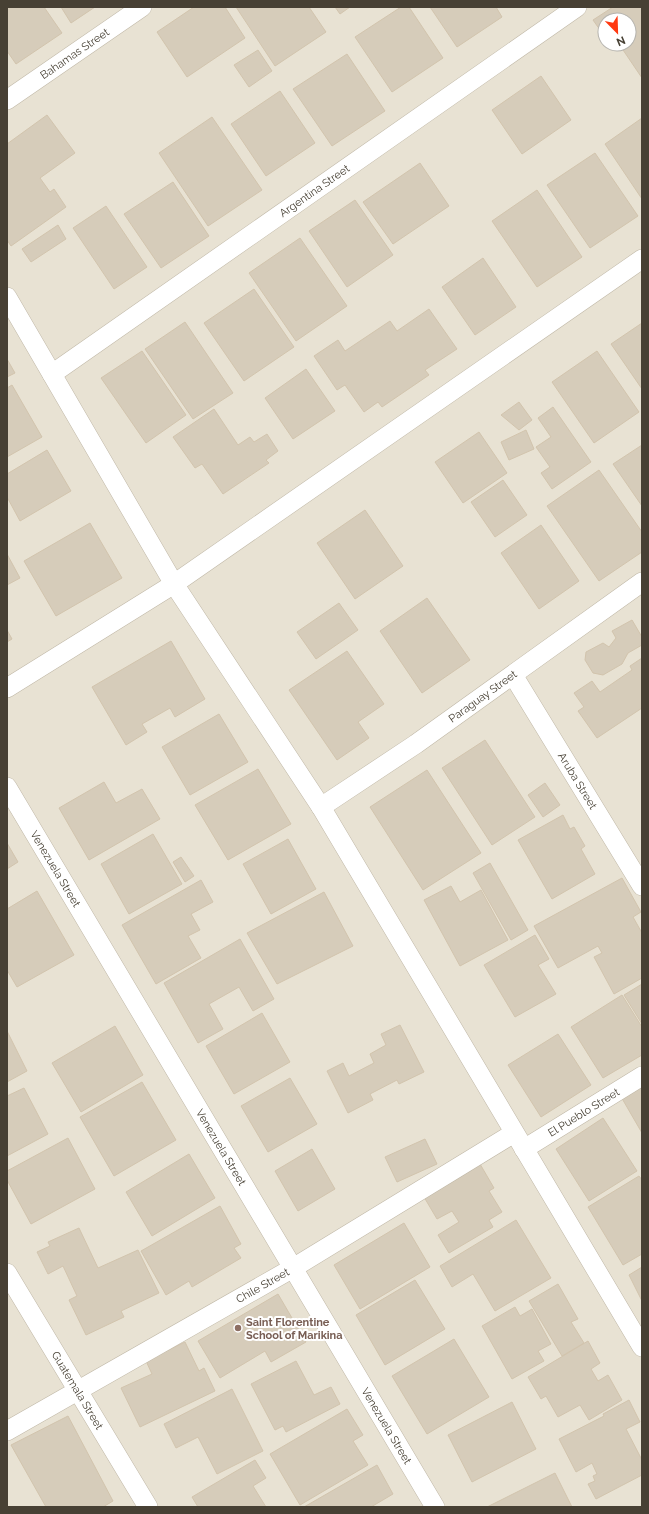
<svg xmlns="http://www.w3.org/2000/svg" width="649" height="1514" viewBox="0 0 649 1514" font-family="Raleway,sans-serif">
<rect width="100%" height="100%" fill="#f4f0e5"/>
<path fill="#e8e2d3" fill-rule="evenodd" d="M7 7H642V1507H7ZM605 20H629V44H605Z"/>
<path fill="#d6ccba" stroke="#d2c4ad" d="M7 7H44L62 33 16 64 7 51Z
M61 7H95L71 23Z
M194 7H225L245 38 187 77 157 32Z
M236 7H309L326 32 275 66Z
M335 7H350L340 14Z
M401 7H409L443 58 392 92 355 37Z
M430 7H496L502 17 457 47Z
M613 7H642V78L619 44H629V20H605V37L593 20Z
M258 50 272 71 249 87 234 65Z
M347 54 385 111 332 146 293 89Z
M541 76 571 120 522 154 492 110Z
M280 91 315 143 266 176 231 124Z
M47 115 75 153 40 178 50 192 54 189 66 207 11 246 7 240V144Z
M212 117 262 190 208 226 159 153Z
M642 118V199L605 144Z
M595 153 638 216 590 248 547 185Z
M420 163 449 206 393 244 363 202Z
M173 182 209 236 161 268 124 214Z
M537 190 582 257 537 287 492 221Z
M355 200 393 255 347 287 309 231Z
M106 206 147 267 114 289 73 228Z
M58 225 66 239 31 262 22 249Z
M300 238 347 306 296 341 249 273Z
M483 258 516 307 475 335 442 287Z
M254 289 294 347 244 381 204 323Z
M429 309 457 349 425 370 429 375 382 407 378 402 364 412 345 385 337 390 314 356 338 340 345 351 390 321 397 331Z
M185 322 233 393 193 419 145 349Z
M642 323V389L611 344Z
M142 351 186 415 146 443 101 378Z
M597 351 639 412 594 443 552 382Z
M7 359 15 373 7 377Z
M306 369 335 411 293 439 265 398Z
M12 385 42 437 7 457V388Z
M519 402 532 420 519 430 501 415Z
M553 407 591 462 552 489 541 473 550 467 536 447 551 437 538 418Z
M214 409 238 445 250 437 254 442 267 434 278 451 266 460 269 463 223 494 202 464 195 468 173 437Z
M526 430 534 449 509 460 501 442Z
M479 432 507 473 463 503 435 462Z
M642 445V506L613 464Z
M47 450 71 491 20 521 7 497V474Z
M599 470 642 532V552L599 581 547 506Z
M503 480 527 515 495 537 471 502Z
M365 510 403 566 355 599 317 543Z
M90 523 122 578 56 616 24 561Z
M541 525 579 581 539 609 501 553Z
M7 554 20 578 7 585Z
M427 598 470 660 422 693 380 631Z
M339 603 358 630 316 659 297 632Z
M632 620 642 637V645L628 653 622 664 603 675 593 673 585 660 586 652 603 643 609 647 616 638 612 631Z
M7 630 12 639 7 642Z
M171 641 205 699 175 717 170 708 142 724 147 732 126 745 92 687Z
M347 651 384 704 358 722 369 738 337 760 289 690Z
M642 658V708L597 738 578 711 584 707 574 693 592 681 600 692 632 670 630 666Z
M219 714 248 762 190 795 162 747Z
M485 740 535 817 492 845 442 768Z
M258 769 291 824 228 860 195 805Z
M427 770 481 853 423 890 370 807Z
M104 782 116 803 142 789 160 819 89 860 59 808Z
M545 783 560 805 543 817 528 795Z
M563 815 570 829 574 827 585 846 581 849 595 874 552 899 518 840Z
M153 834 182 884 129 914 101 864Z
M288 839 316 889 271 914 243 864Z
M7 843 18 862 7 869Z
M181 857 194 876 185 882 173 862Z
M490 863 528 930 511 940 473 873Z
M622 878 641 912 633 917 642 933V978L614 994 594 957 602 953 598 946 558 968 534 926Z
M201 880 213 902 191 914 200 930 188 936 201 958 156 984 122 925Z
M451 886 460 902 481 890 508 940 460 966 424 900Z
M37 891 74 955 17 987 7 970V909Z
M324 892 353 946 277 984 247 933Z
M535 935 549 959 538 965 556 994 515 1017 484 965Z
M240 939 274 999 253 1011 239 987 209 1004 223 1029 198 1043 164 983Z
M642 984V1024L624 995Z
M622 995 642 1027V1055L603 1078 571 1027Z
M262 1013 290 1062 234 1094 206 1046Z
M400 1025 424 1072 399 1084 397 1080 370 1094 373 1100 348 1113 327 1071 343 1063 349 1076 374 1063 370 1054 386 1045 381 1034Z
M115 1026 143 1075 81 1112 52 1063Z
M7 1031 27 1071 7 1082Z
M558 1034 591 1085 541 1117 508 1065Z
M290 1078 317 1124 268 1152 241 1106Z
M642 1081V1133L620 1095Z
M142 1082 176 1140 114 1176 80 1117Z
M24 1088 48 1134 7 1156V1096Z
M603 1118 637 1171 589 1201 556 1149Z
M68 1138 95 1189 31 1224 7 1180V1171Z
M425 1139 437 1164 397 1182 385 1157Z
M312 1149 335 1189 298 1211 275 1171Z
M189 1154 215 1198 152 1236 126 1192Z
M480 1164 494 1188 489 1191 502 1212 489 1220 493 1227 449 1253 438 1235 459 1222 452 1211 437 1219 424 1197Z
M639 1176 642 1180V1254L623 1265 588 1207Z
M220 1206 241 1244 234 1248 241 1258 192 1287 189 1281 166 1295 141 1251Z
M516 1220 551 1278 495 1311 473 1274 452 1287 440 1266Z
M404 1223 430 1267 360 1309 334 1265Z
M79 1228 98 1268 138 1250 159 1293 121 1311 124 1317 86 1335 69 1300 77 1296 63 1266 48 1274 37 1252 50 1246 48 1242Z
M642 1267V1301L629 1275Z
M415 1280 445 1329 385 1365 356 1315Z
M558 1284 578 1319 571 1322 584 1343 562 1356 529 1301Z
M278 1294 306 1342 271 1362 265 1351 220 1378 198 1341Z
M515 1307 520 1316 532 1309 551 1344 538 1351 544 1361 512 1379 482 1326Z
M454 1339 489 1397 427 1434 392 1376Z
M588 1341 600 1363 591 1369 598 1381 608 1375 622 1400 589 1420 580 1405 558 1417 546 1396 541 1399 528 1377Z
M185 1342 199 1371 204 1368 215 1391 140 1427 121 1388 152 1374 146 1361Z
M296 1361 314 1395 331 1387 340 1404 286 1432 283 1426 275 1430 251 1384Z
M232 1389 263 1451 217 1474 198 1437 176 1448 164 1424Z
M629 1400 640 1422 626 1429 642 1460V1475L596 1499 588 1484 595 1481 593 1476 597 1474 592 1463 576 1472 559 1439 604 1416 603 1414Z
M512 1402 536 1449 472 1482 448 1435Z
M347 1409 363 1435 353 1441 368 1465 300 1505 270 1454Z
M68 1416 113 1501 103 1507H46L11 1445Z
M255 1460 266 1478 253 1486 266 1507H198L192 1497Z
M377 1465 393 1494 371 1507H304Z
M555 1473 572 1507H487Z"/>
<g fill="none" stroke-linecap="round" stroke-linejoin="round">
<defs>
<g id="minor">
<path id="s1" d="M7 100 142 7"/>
<path d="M7 297 174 584 321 807 642 1347"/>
<path id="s2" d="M52 374 577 7"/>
<path id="s3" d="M513 675 642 886"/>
<path d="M7 688 174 584 642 259"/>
<path id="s4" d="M7 787 435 1507"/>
<path id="s5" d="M321 807 416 744 642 582"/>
<path id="s6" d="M524 1149 642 1076"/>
<path id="s7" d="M7 1273 148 1507"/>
<path id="s8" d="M7 1431 293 1268 514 1133"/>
</g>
</defs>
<use href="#minor" stroke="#c0b8a7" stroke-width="20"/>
<use href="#minor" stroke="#fff" stroke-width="19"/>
</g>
<circle fill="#8d6e63" stroke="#fff" stroke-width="1.5" cx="238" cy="1328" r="4"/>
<g text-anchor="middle" stroke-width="4" stroke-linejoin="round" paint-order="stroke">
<g font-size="11" fill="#474034" stroke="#fff">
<text dy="4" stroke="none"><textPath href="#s1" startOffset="82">Bahamas Street</textPath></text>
<text dy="4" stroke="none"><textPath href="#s2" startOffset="320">Argentina Street</textPath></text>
<text dy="4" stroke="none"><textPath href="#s5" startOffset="196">Paraguay Street</textPath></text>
<text dy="4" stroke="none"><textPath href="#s3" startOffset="124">Aruba Street</textPath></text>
<text dy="4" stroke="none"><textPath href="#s4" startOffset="95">Venezuela Street</textPath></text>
<text dy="4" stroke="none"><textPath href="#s6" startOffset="70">El Pueblo Street</textPath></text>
<text dy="4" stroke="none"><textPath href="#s4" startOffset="419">Venezuela Street</textPath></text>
<text dy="4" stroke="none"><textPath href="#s8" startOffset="294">Chile Street</textPath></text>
<text dy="4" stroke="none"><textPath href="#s7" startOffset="137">Guatemala Street</textPath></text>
<text dy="4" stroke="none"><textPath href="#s4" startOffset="743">Venezuela Street</textPath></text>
</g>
<g font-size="11" font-weight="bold" fill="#785e54" stroke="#fff" text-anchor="start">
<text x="246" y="1326">Saint Florentine<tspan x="246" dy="13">School of Marikina</tspan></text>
</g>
</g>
<rect width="649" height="1514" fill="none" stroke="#474034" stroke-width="16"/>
<g transform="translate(617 32) rotate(157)"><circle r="19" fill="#ffffff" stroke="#b5b3ae"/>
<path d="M0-3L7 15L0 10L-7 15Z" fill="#ff3911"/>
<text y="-6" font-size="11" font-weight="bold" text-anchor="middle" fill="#474034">N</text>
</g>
</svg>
